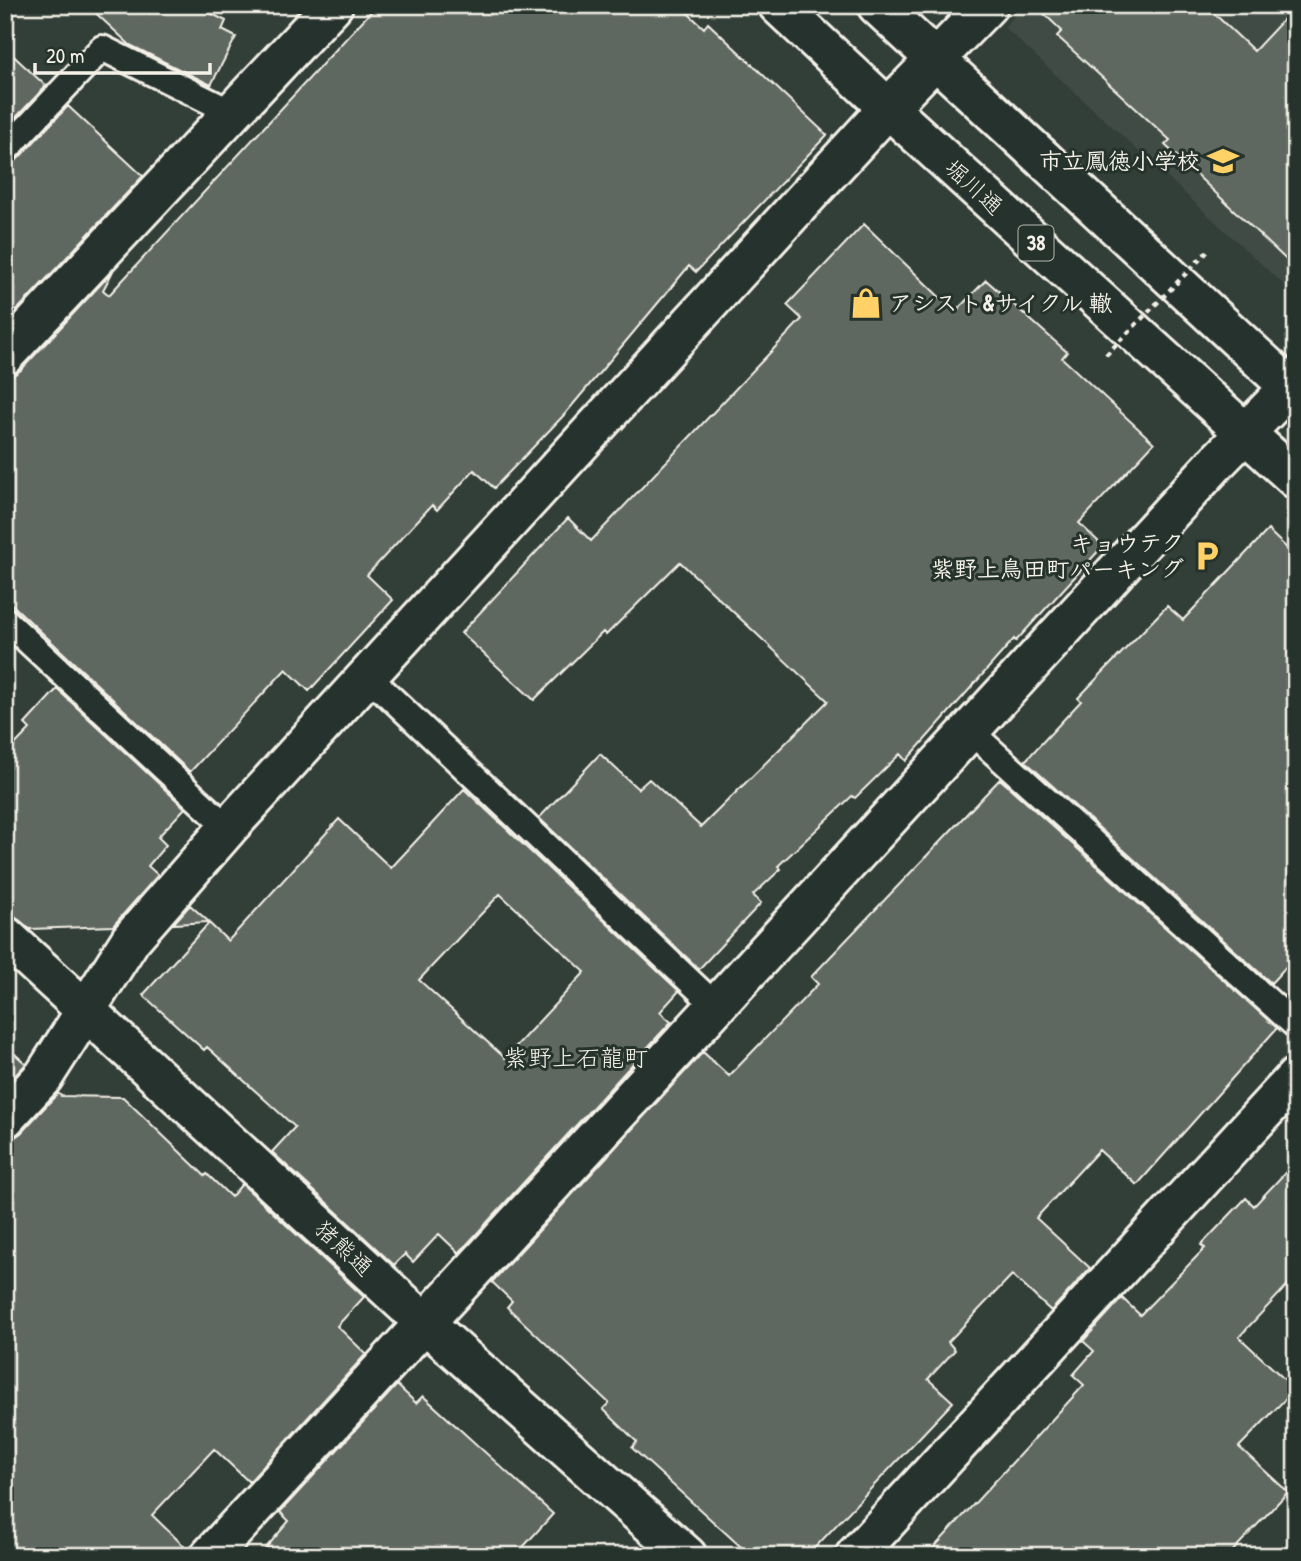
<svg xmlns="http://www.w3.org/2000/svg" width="1301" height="1561" viewBox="0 0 1301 1561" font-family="'Patrick Hand','Klee One',sans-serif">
<rect width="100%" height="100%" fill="#323e38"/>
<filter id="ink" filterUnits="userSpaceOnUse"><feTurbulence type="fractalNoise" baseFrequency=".0143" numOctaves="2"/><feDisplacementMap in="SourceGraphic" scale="14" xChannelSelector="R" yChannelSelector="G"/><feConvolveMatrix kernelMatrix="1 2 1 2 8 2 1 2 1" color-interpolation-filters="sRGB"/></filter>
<g filter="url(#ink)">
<path fill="#404b44" d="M1024 5H1296V296L1004 27Z"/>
<path fill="#5f6861" stroke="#f4f1e8" stroke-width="2" fill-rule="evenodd" d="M87 5H195L226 21 222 30 236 37 211 85 130 45Z
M377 5H679L704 28 708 23 827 135 696 272 689 266 565 414 494 488 474 470 437 510 432 505 367 575 393 600 309 691 286 669 190 772 5 598V376H12L21 370 113 271 103 290 109 295Z
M1035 5H1205L1254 51 1296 6V269L1165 145 1170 140 1057 36 1062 31Z
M5 48 46 86 5 129Z
M68 106 143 176 5 323V165L16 161Z
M864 224 955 312 986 280 1067 352 1062 358 1154 443 1079 523 1103 546 1016 641 1014 639 906 761 900 754 855 798 852 796 778 866 781 869 753 895 761 903 699 969 539 818 600 754 638 789 649 779 701 827 828 701 680 562 606 635 603 632 534 700 461 633 568 518 591 541 802 319 787 305Z
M1268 530 1296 557V956L1271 983 1025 761 1081 701 1078 698 1167 606 1183 620Z
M57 689 185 808 158 837 166 845 148 866 158 875 113 926 30 929 19 920 5 915V755L30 729 25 724Z
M1000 779 1277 1028 1137 1185 1099 1150 1036 1218 1090 1268 1051 1311 1012 1275 948 1342 955 1350 928 1379 953 1402 807 1556H751L632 1448 637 1442 603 1409 609 1403 507 1307 512 1301 492 1282 703 1052 729 1076 818 984 811 977Z
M464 789 679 991 660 1012 671 1022 459 1253 439 1234 413 1262 405 1254 394 1265 272 1152 295 1127 207 1047 204 1050 143 995 209 923 228 941 339 819 391 868ZM500 894 585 972 505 1058 419 980Z
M190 905 209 922 173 924Z
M5 1045 26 1064 5 1086Z
M58 1093 61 1096 123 1097 205 1176 207 1174 231 1197 242 1184 364 1297 337 1326 366 1354 249 1482 214 1449 152 1515 189 1551V1556H5V1139H12L21 1133Z
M1296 1161V1276L1239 1337 1295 1389 1239 1447 1288 1492 1228 1556H926L1084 1385 1073 1375 1094 1351 1083 1341 1122 1298 1140 1315 1205 1248 1201 1245 1246 1198 1254 1206Z
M397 1385 416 1403 423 1396 553 1514 515 1556H259L289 1521 280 1512Z"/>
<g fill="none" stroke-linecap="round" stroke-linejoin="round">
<defs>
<path id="lane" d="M5 151 102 48 231 112
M5 620 228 828
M368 676 716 1006
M970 731 1296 1026"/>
<path id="street" d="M5 355 333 5
M5 936 424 1322 687 1556
M5 1118 44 1076 131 939 228 828 888 108 988 5
M210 1556 1214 465 1290 387
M855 1556 1296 1077"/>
<path id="primary" d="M778 5 888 108 1296 479
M877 5 1296 393"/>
</defs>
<use href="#lane" stroke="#f4f1e8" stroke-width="30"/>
<use href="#street" stroke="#f4f1e8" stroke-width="44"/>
<use href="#primary" stroke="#f4f1e8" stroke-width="44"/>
<use href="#lane" stroke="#26332d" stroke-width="24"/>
<use href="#street" stroke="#26332d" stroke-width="38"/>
<use href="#primary" stroke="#26332d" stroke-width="38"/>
<path stroke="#f4f1e8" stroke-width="4.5" stroke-dasharray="5 5" stroke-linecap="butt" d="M1106 355 1209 250"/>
</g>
</g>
<defs>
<symbol id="school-bare" viewBox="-9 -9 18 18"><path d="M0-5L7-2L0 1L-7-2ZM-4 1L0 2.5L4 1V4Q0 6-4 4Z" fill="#ffd166" stroke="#26332d" stroke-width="2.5" paint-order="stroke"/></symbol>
<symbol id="shop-bare" viewBox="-9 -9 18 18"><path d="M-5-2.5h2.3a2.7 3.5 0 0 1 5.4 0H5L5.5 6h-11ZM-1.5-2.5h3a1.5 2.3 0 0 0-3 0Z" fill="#ffd166" stroke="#26332d" stroke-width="2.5" paint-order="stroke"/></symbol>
<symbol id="parking-bare" viewBox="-9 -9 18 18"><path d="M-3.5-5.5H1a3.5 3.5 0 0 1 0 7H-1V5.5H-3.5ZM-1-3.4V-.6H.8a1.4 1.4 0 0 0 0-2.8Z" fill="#ffd166" stroke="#26332d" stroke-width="2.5" paint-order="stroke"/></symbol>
</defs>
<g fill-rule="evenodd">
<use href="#school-bare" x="1201" y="139" width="44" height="44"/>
<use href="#shop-bare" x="844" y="281" width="44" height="44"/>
<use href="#parking-bare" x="1185" y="534" width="44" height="44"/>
</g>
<g text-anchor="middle" stroke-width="6" stroke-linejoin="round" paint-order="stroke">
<rect fill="#26332d" stroke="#b6b8b0" stroke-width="2" x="1018.5" y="225.5" width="35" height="35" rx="5"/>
<g font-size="21" font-weight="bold" fill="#f4f1e8">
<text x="1036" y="250">38</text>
</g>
<g font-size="23" font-weight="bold" fill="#f4f1e8" stroke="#26332d" text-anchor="end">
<text x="1200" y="169">市立鳳徳小学校</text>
<text x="889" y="311" text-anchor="start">アシスト&amp;サイクル 轍</text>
<text x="1184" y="551">キョウテク<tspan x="1184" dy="26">紫野上鳥田町パーキング</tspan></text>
</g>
<g font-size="23" fill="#f4f1e8" stroke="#26332d">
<text transform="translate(974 187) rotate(42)" y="8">堀川通</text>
<text transform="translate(344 1248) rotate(43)" y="8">猪熊通</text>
</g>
<g font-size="24" fill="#f4f1e8" stroke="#26332d">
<text x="576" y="1066">紫野上石龍町</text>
</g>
</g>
<rect width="1301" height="1561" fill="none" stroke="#26332d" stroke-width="28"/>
<rect x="14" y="14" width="1273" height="1533" fill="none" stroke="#f4f1e8" stroke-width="2.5" filter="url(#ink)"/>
<path d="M35 63v10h175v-10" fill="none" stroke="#f4f1e8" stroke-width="3.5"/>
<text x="46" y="63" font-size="21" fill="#f4f1e8" stroke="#26332d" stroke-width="5" paint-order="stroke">20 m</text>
</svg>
